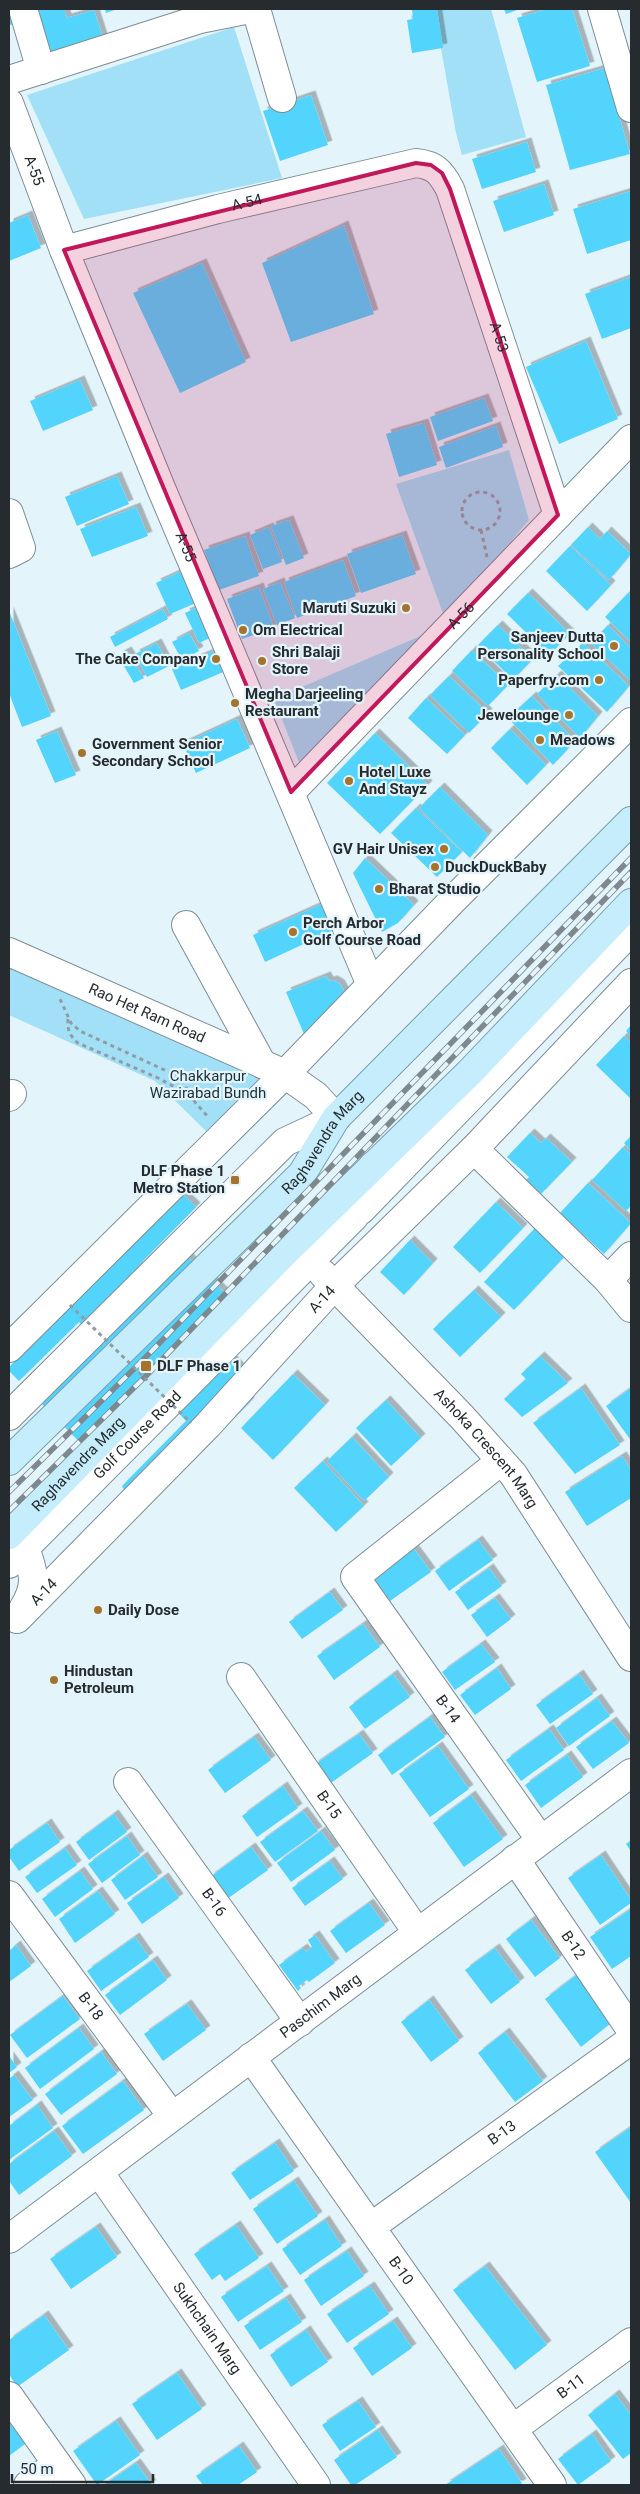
<svg xmlns="http://www.w3.org/2000/svg" width="640" height="2494" viewBox="0 0 640 2494" font-family="Roboto,sans-serif">
<defs>
<filter id="shadow"><feDropShadow dx="4.5" dy="-4.5" stdDeviation="0" flood-color="#0004"/></filter>
</defs>
<rect width="100%" height="100%" fill="#e3f4fb"/>
<path fill="#a1e0f7" d="M434 9H491L526 137 462 155 456 133Z
M234 27 282 178 84 219 27 95Z
M509 450 529 520 445 619 396 484Z
M425 634 300 765 274 699Z
M9 958 273 1075 206 1131 155 1081 9 1015Z"/>
<path fill="#52d4fd" filter="url(#shadow)" d="M9 9 14 24 9 25Z
M31 9H64L67 18 94 10 105 44 47 62Z
M105 9H117L106 13Z
M412 9H437L443 48 412 53 407 20 413 19Z
M504 9H520L506 14Z
M547 9H572L590 66 537 82 517 18Z
M605 68 630 154 570 170 546 85Z
M311 95 328 145 280 161 263 111Z
M527 142 536 172 482 189 472 159Z
M544 184 554 215 504 232 493 201Z
M631 191V240L587 254 573 209Z
M28 215 41 248 9 261V223Z
M344 225 374 314 291 342 262 263Z
M202 263 246 362 180 393 133 293Z
M631 277V328L602 339 585 294Z
M586 341 618 419 559 444 526 367Z
M80 380 93 410 43 431 30 401Z
M484 398 493 421 438 441 430 417Z
M424 423 437 465 399 477 386 434Z
M496 426 503 447 446 468 439 447Z
M117 476 129 504 77 526 65 497Z
M136 507 148 536 92 557 80 529Z
M289 520 304 558 286 565 271 526Z
M269 527 282 562 263 569 250 535Z
M588 527 600 539 607 531 631 554 609 580 571 545Z
M402 535 416 574 361 593 347 554Z
M245 536 259 576 219 590 204 550Z
M570 546 611 585 587 611 546 571Z
M343 560 356 596 297 618 284 582Z
M182 571 196 603 170 614 156 583Z
M280 582 295 618 277 625 263 589Z
M259 587 274 628 242 639 227 599Z
M528 593 570 634 549 655 507 614Z
M628 593 631 596V642L605 617Z
M198 607 212 637 199 643 185 613Z
M163 609 168 619 115 647 110 637Z
M9 611 51 716 22 727 9 693Z
M498 625 533 659 513 680 478 645Z
M608 625 631 648V681L591 643Z
M189 633 199 651 182 660 172 642Z
M157 643 169 666 147 677 135 654Z
M583 643 629 686 607 712 558 666Z
M219 649 228 670 181 690 172 669Z
M472 650 508 685 488 706 452 671Z
M127 651 144 678 134 683 118 656Z
M557 675 598 716 580 738 537 694Z
M449 676 488 713 469 733 430 695Z
M532 696 575 741 553 765 508 718Z
M426 698 465 735 447 754 408 718Z
M237 719 250 748 196 773 183 744Z
M510 729 546 765 527 785 491 748Z
M57 731 76 775 55 783 36 740Z
M375 733 428 785 380 834 327 783Z
M440 787 488 835 470 858 419 808Z
M416 808 462 852 437 877 391 833Z
M365 858 414 905 398 923 382 932 353 873Z
M322 904 334 930 265 962 253 935Z
M326 976 329 981 333 980 340 984 345 993 304 1034 286 992Z
M631 1025V1036L626 1031Z
M624 1036 631 1043V1099L596 1065Z
M530 1133 541 1143 546 1138 572 1162 541 1194 526 1180 529 1177 507 1157Z
M631 1136V1151L624 1143Z
M623 1147 631 1155V1206L626 1211 592 1180Z
M588 1183 631 1223 604 1254 560 1213Z
M182 1193 196 1207 138 1266 159 1286 188 1257 251 1319 222 1349 242 1370 241 1393 250 1402 208 1444 127 1495 122 1486 186 1421 174 1408 109 1472 38 1400 97 1340 79 1322 19 1381 9 1371V1367Z
M496 1202 523 1228 480 1273 453 1247Z
M536 1227 566 1255 514 1310 484 1282Z
M410 1240 433 1263 404 1295 380 1272Z
M474 1290 501 1317 460 1357 433 1329Z
M540 1356 568 1383 522 1417 504 1399 526 1379 521 1374Z
M293 1374 325 1405 273 1460 241 1428Z
M581 1388 620 1445 575 1474 533 1423Z
M631 1388V1438L630 1439 606 1406Z
M386 1400 421 1438 391 1466 356 1428Z
M352 1437 389 1477 364 1501 327 1461Z
M622 1456 631 1470V1498L587 1526 565 1492Z
M323 1461 364 1506 336 1532 294 1488Z
M478 1540 493 1560 449 1591 435 1571Z
M414 1549 431 1572 390 1601 373 1578Z
M489 1568 502 1586 468 1610 455 1592Z
M330 1592 343 1610 302 1639 289 1622Z
M495 1598 511 1619 487 1637 471 1615Z
M363 1624 380 1647 334 1680 317 1656Z
M481 1644 495 1662 455 1690 442 1672Z
M497 1668 511 1689 475 1715 460 1695Z
M393 1674 410 1697 365 1729 349 1707Z
M579 1674 593 1694 550 1724 536 1705Z
M597 1698 610 1716 569 1746 556 1728Z
M430 1717 445 1737 392 1775 378 1755Z
M612 1721 629 1743 593 1769 576 1747Z
M549 1729 564 1750 521 1781 506 1760Z
M359 1734 373 1753 328 1785 314 1765Z
M254 1737 271 1760 225 1793 208 1770Z
M438 1746 469 1789 430 1817 399 1774Z
M567 1755 583 1777 541 1808 525 1785Z
M283 1786 298 1808 257 1837 242 1816Z
M471 1795 503 1839 464 1867 433 1823Z
M303 1811 318 1831 275 1862 260 1842Z
M114 1814 127 1832 89 1860 76 1842Z
M47 1823 60 1842 19 1871 9 1857V1850Z
M321 1831 335 1850 291 1882 277 1863Z
M127 1836 140 1855 102 1883 88 1864Z
M631 1840V1851L626 1844Z
M251 1847 268 1870 227 1899 210 1877Z
M65 1848 77 1865 37 1893 25 1877Z
M601 1855 631 1900V1903L600 1925 568 1878Z
M143 1856 158 1877 125 1900 111 1880Z
M330 1861 343 1879 305 1906 292 1888Z
M80 1871 93 1889 55 1917 42 1899Z
M164 1877 179 1898 142 1924 127 1903Z
M98 1891 115 1914 75 1943 59 1919Z
M369 1903 385 1925 346 1953 330 1931Z
M631 1909V1956L612 1969 590 1937Z
M531 1920 560 1958 535 1977 506 1939Z
M315 1935 335 1963 309 1982 307 1980 299 1986 301 1988 298 1991 279 1965 303 1948 306 1952 312 1947 308 1940Z
M135 1937 149 1957 101 1991 87 1971Z
M16 1945 31 1966 9 1982V1951Z
M495 1948 520 1982 491 2004 465 1970Z
M153 1960 167 1980 120 2015 105 1995Z
M579 1973 615 2020 581 2047 545 1999Z
M63 1996 80 2019 27 2058 10 2035Z
M429 2000 459 2041 431 2062 401 2022Z
M187 2004 206 2030 163 2061 144 2034Z
M79 2028 94 2049 40 2089 25 2068Z
M505 2032 543 2081 515 2102 478 2053Z
M101 2052 117 2074 61 2115 45 2094Z
M9 2056 17 2067 9 2073Z
M14 2075 33 2100 9 2117V2079Z
M123 2081 144 2110 83 2154 62 2126Z
M37 2105 53 2128 9 2160V2126Z
M631 2127V2203L595 2152Z
M54 2131 72 2156 19 2195 9 2181V2164Z
M275 2143 294 2171 250 2200 231 2173Z
M294 2181 318 2216 277 2244 253 2209Z
M325 2220 342 2246 300 2275 282 2249Z
M236 2225 259 2258 225 2281 220 2274 212 2280 194 2254Z
M96 2227 117 2257 71 2289 50 2259Z
M347 2251 364 2276 321 2306 304 2280Z
M267 2266 284 2291 238 2322 221 2297Z
M485 2266 547 2345 515 2370 453 2290Z
M370 2286 389 2314 347 2343 327 2314Z
M286 2298 302 2322 260 2350 244 2326Z
M44 2315 69 2350 17 2387 9 2374V2340Z
M393 2321 412 2348 372 2376 353 2348Z
M306 2330 328 2362 291 2387 270 2355Z
M177 2373 202 2409 157 2440 132 2404Z
M615 2394 631 2415V2453L623 2459 588 2415Z
M358 2401 376 2427 340 2451 322 2425Z
M116 2421 140 2455 97 2485 73 2451Z
M9 2422 25 2444 9 2456Z
M378 2430 397 2457 355 2485H351L334 2460Z
M592 2434 611 2461 578 2485 558 2459Z
M239 2446 257 2472 238 2485H203L196 2476Z
M499 2449 522 2483 519 2485H445Z
M136 2463 152 2485H104Z"/>
<g fill="none" stroke-linecap="round" stroke-linejoin="round">
<defs>
<g id="minor">
<path d="M23 9 41 70"/>
<path d="M256 9 282 98"/>
<path d="M602 9 631 108"/>
<path d="M9 80 200 19 250 9"/>
<path id="s1" d="M9 103 64 250 161 488 371 985"/>
<path id="s2" d="M64 250 218 209 416 163C435 165 441 172 450 189L558 515"/>
<path d="M9 513 21 548 9 554"/>
<path id="s3" d="M291 792 631 439"/>
<path d="M186 925 262 1064"/>
<path id="s4" d="M9 952 285 1074 316 1096 336 1118 285 1142 9 1416"/>
<path d="M9 1097 12 1094"/>
<path d="M474 1149 608 1280 631 1308"/>
<path d="M361 1210 631 931"/>
<path id="s5" d="M323 1274 462 1417 513 1474 631 1657"/>
<path d="M608 1280 631 1256"/>
<path d="M9 1348 285 1074 453 900 631 722"/>
<path id="s6" d="M501 1461 355 1577 540 1839"/>
<path id="s7" d="M9 1564 354 1217 373 1166"/>
<path d="M23 1609C38 1585 34 1573 25 1548"/>
<path id="s8" d="M17 1619 208 1425 334 1286 474 1149 631 983"/>
<path id="s9" d="M241 1677 417 1932"/>
<path id="s10" d="M128 1782 300 2022"/>
<path id="s11" d="M515 1859 631 2030"/>
<path id="s12" d="M9 1895 172 2116"/>
<path id="s13" d="M251 2057 552 2485"/>
<path id="s14" d="M99 2172 316 2485"/>
<path id="s15" d="M372 2226 631 2040"/>
<path id="s16" d="M9 2239 631 1773"/>
<path d="M9 2396 72 2485"/>
<path id="s17" d="M513 2429 631 2342"/>
<path d="M28 2485 57 2464"/>
</g>
<g id="major">
<path id="s18" d="M9 1461 302 1174 336 1118 631 821"/>
<path id="s19" d="M9 1535 282 1255 469 1073 631 903"/>
</g>
</defs>
<use href="#minor" stroke="#7e8e94" stroke-width="30"/>
<use href="#major" stroke="#75a1b1" stroke-width="30"/>
<path stroke="#919da3" stroke-width="3" stroke-dasharray="4 4" stroke-linecap="butt" d="M462 511a19 19 0 1 1 38 0a19 19 0 1 1-38 0Z
M481 530 487 557
M60 999 71 1023 80 1031 184 1079C200 1082 207 1081 218 1069
M68 1019C67 1030 70 1036 78 1043L158 1078 188 1094
M184 1079 188 1094 209 1118"/>
<use href="#minor" stroke="#fff" stroke-width="28"/>
<use href="#major" stroke="#c6edfb" stroke-width="28"/>
<defs>
<path id="rail" d="M9 1492 141 1362 631 858
M9 1511 151 1371 631 872"/>
</defs>
<use href="#rail" stroke="#7e898e" stroke-width="5.5"/>
<use href="#rail" stroke="#e3f4fb" stroke-width="4" stroke-dasharray="11" stroke-linecap="butt"/>
<path stroke="#919da3" stroke-width="3" stroke-dasharray="4 4" stroke-linecap="butt" d="M70 1305 191 1423"/>
</g>
<path fill="#c2185b" fill-opacity="0.2" stroke="#c2185b" stroke-width="4" stroke-linejoin="round" d="M416 163 431 165 442 173 450 189 558 515 291 792 64 250Z"/>
<g fill="#a57329" stroke="#e3f4fb" stroke-width="2">
<circle cx="406" cy="608" r="5"/>
<circle cx="243" cy="630" r="5"/>
<circle cx="614" cy="646" r="5"/>
<circle cx="216" cy="659" r="5"/>
<circle cx="262" cy="661" r="5"/>
<circle cx="599" cy="680" r="5"/>
<circle cx="235" cy="703" r="5"/>
<circle cx="569" cy="715" r="5"/>
<circle cx="540" cy="740" r="5"/>
<circle cx="82" cy="753" r="5"/>
<circle cx="349" cy="781" r="5"/>
<circle cx="444" cy="849" r="5"/>
<circle cx="435" cy="867" r="5"/>
<circle cx="379" cy="889" r="5"/>
<circle cx="293" cy="932" r="5"/>
<rect x="230" y="1175" width="10" height="10" rx="2.5"/>
<rect x="140" y="1360" width="12" height="12" rx="2.5"/>
<circle cx="98" cy="1610" r="5"/>
<circle cx="54" cy="1680" r="5"/>
</g>
<g text-anchor="middle" stroke-width="4.5" stroke-linejoin="round" paint-order="stroke">
<g font-size="15" fill="#252b2e" stroke="#e3f4fb">
<text dy="5" stroke="none"><textPath href="#s1" startOffset="72">A-55</textPath></text>
<text dy="5" stroke="none"><textPath href="#s2" startOffset="189">A-54</textPath></text>
<text dy="5" stroke="none"><textPath href="#s2" startOffset="564">A-53</textPath></text>
<text dy="5" stroke="none"><textPath href="#s1" startOffset="478">A-55</textPath></text>
<text dy="5" stroke="none"><textPath href="#s3" startOffset="245">A-56</textPath></text>
<text dy="5" stroke="none"><textPath href="#s4" startOffset="151">Rao Het Ram Road</textPath></text>
<text dy="5" stroke="none"><textPath href="#s18" startOffset="448">Raghavendra Marg</textPath></text>
<text dy="5" stroke="none"><textPath href="#s8" startOffset="442">A-14</textPath></text>
<text dy="5" stroke="none"><textPath href="#s7" startOffset="182">Golf Course Road</textPath></text>
<text dy="5" stroke="none"><textPath href="#s5" startOffset="239">Ashoka Crescent Marg</textPath></text>
<text dy="5" stroke="none"><textPath href="#s19" startOffset="99">Raghavendra Marg</textPath></text>
<text dy="5" stroke="none"><textPath href="#s8" startOffset="38">A-14</textPath></text>
<text dy="5" stroke="none"><textPath href="#s6" startOffset="348">B-14</textPath></text>
<text dy="5" stroke="none"><textPath href="#s9" startOffset="155">B-15</textPath></text>
<text dy="5" stroke="none"><textPath href="#s10" startOffset="148">B-16</textPath></text>
<text dy="5" stroke="none"><textPath href="#s11" startOffset="104">B-12</textPath></text>
<text dy="5" stroke="none"><textPath href="#s12" startOffset="138">B-18</textPath></text>
<text dy="5" stroke="none"><textPath href="#s16" startOffset="389">Paschim Marg</textPath></text>
<text dy="5" stroke="none"><textPath href="#s15" startOffset="160">B-13</textPath></text>
<text dy="5" stroke="none"><textPath href="#s13" startOffset="261">B-10</textPath></text>
<text dy="5" stroke="none"><textPath href="#s14" startOffset="190">Sukhchain Marg</textPath></text>
<text dy="5" stroke="none"><textPath href="#s17" startOffset="72">B-11</textPath></text>
</g>
<g font-size="15" font-weight="bold" fill="#252b2e" stroke="#e3f4fb" text-anchor="start">
<text x="396" y="613" text-anchor="end">Maruti Suzuki</text>
<text x="253" y="635">Om Electrical</text>
<text x="604" y="642" text-anchor="end">Sanjeev Dutta<tspan x="604" dy="17">Personality School</tspan></text>
<text x="272" y="657">Shri Balaji<tspan x="272" dy="17">Store</tspan></text>
<text x="206" y="664" text-anchor="end">The Cake Company</text>
<text x="589" y="685" text-anchor="end">Paperfry.com</text>
<text x="245" y="699">Megha Darjeeling<tspan x="245" dy="17">Restaurant</tspan></text>
<text x="559" y="720" text-anchor="end">Jewelounge</text>
<text x="550" y="745">Meadows</text>
<text x="92" y="749">Government Senior<tspan x="92" dy="17">Secondary School</tspan></text>
<text x="359" y="777">Hotel Luxe<tspan x="359" dy="17">And Stayz</tspan></text>
<text x="434" y="854" text-anchor="end">GV Hair Unisex</text>
<text x="445" y="872">DuckDuckBaby</text>
<text x="389" y="894">Bharat Studio</text>
<text x="303" y="928">Perch Arbor<tspan x="303" dy="17">Golf Course Road</tspan></text>
<text x="225" y="1176" text-anchor="end">DLF Phase 1<tspan x="225" dy="17">Metro Station</tspan></text>
<text x="157" y="1371">DLF Phase 1</text>
<text x="108" y="1615">Daily Dose</text>
<text x="64" y="1676">Hindustan<tspan x="64" dy="17">Petroleum</tspan></text>
</g>
<g font-size="15" fill="#1a3038" stroke="#e3f4fb">
<text x="208" y="1081">Chakkarpur<tspan x="208" dy="17">Wazirabad Bundh</tspan></text>
</g>
</g>
<rect width="640" height="2494" fill="none" stroke="#252b2e" stroke-width="20"/>
<path d="M12 2474v8h141v-8" fill="none" stroke="#252b2e" stroke-width="2.5"/>
<text x="20" y="2474" font-size="15" fill="#252b2e" stroke="#e3f4fb" stroke-width="4" paint-order="stroke">50 m</text>
</svg>
